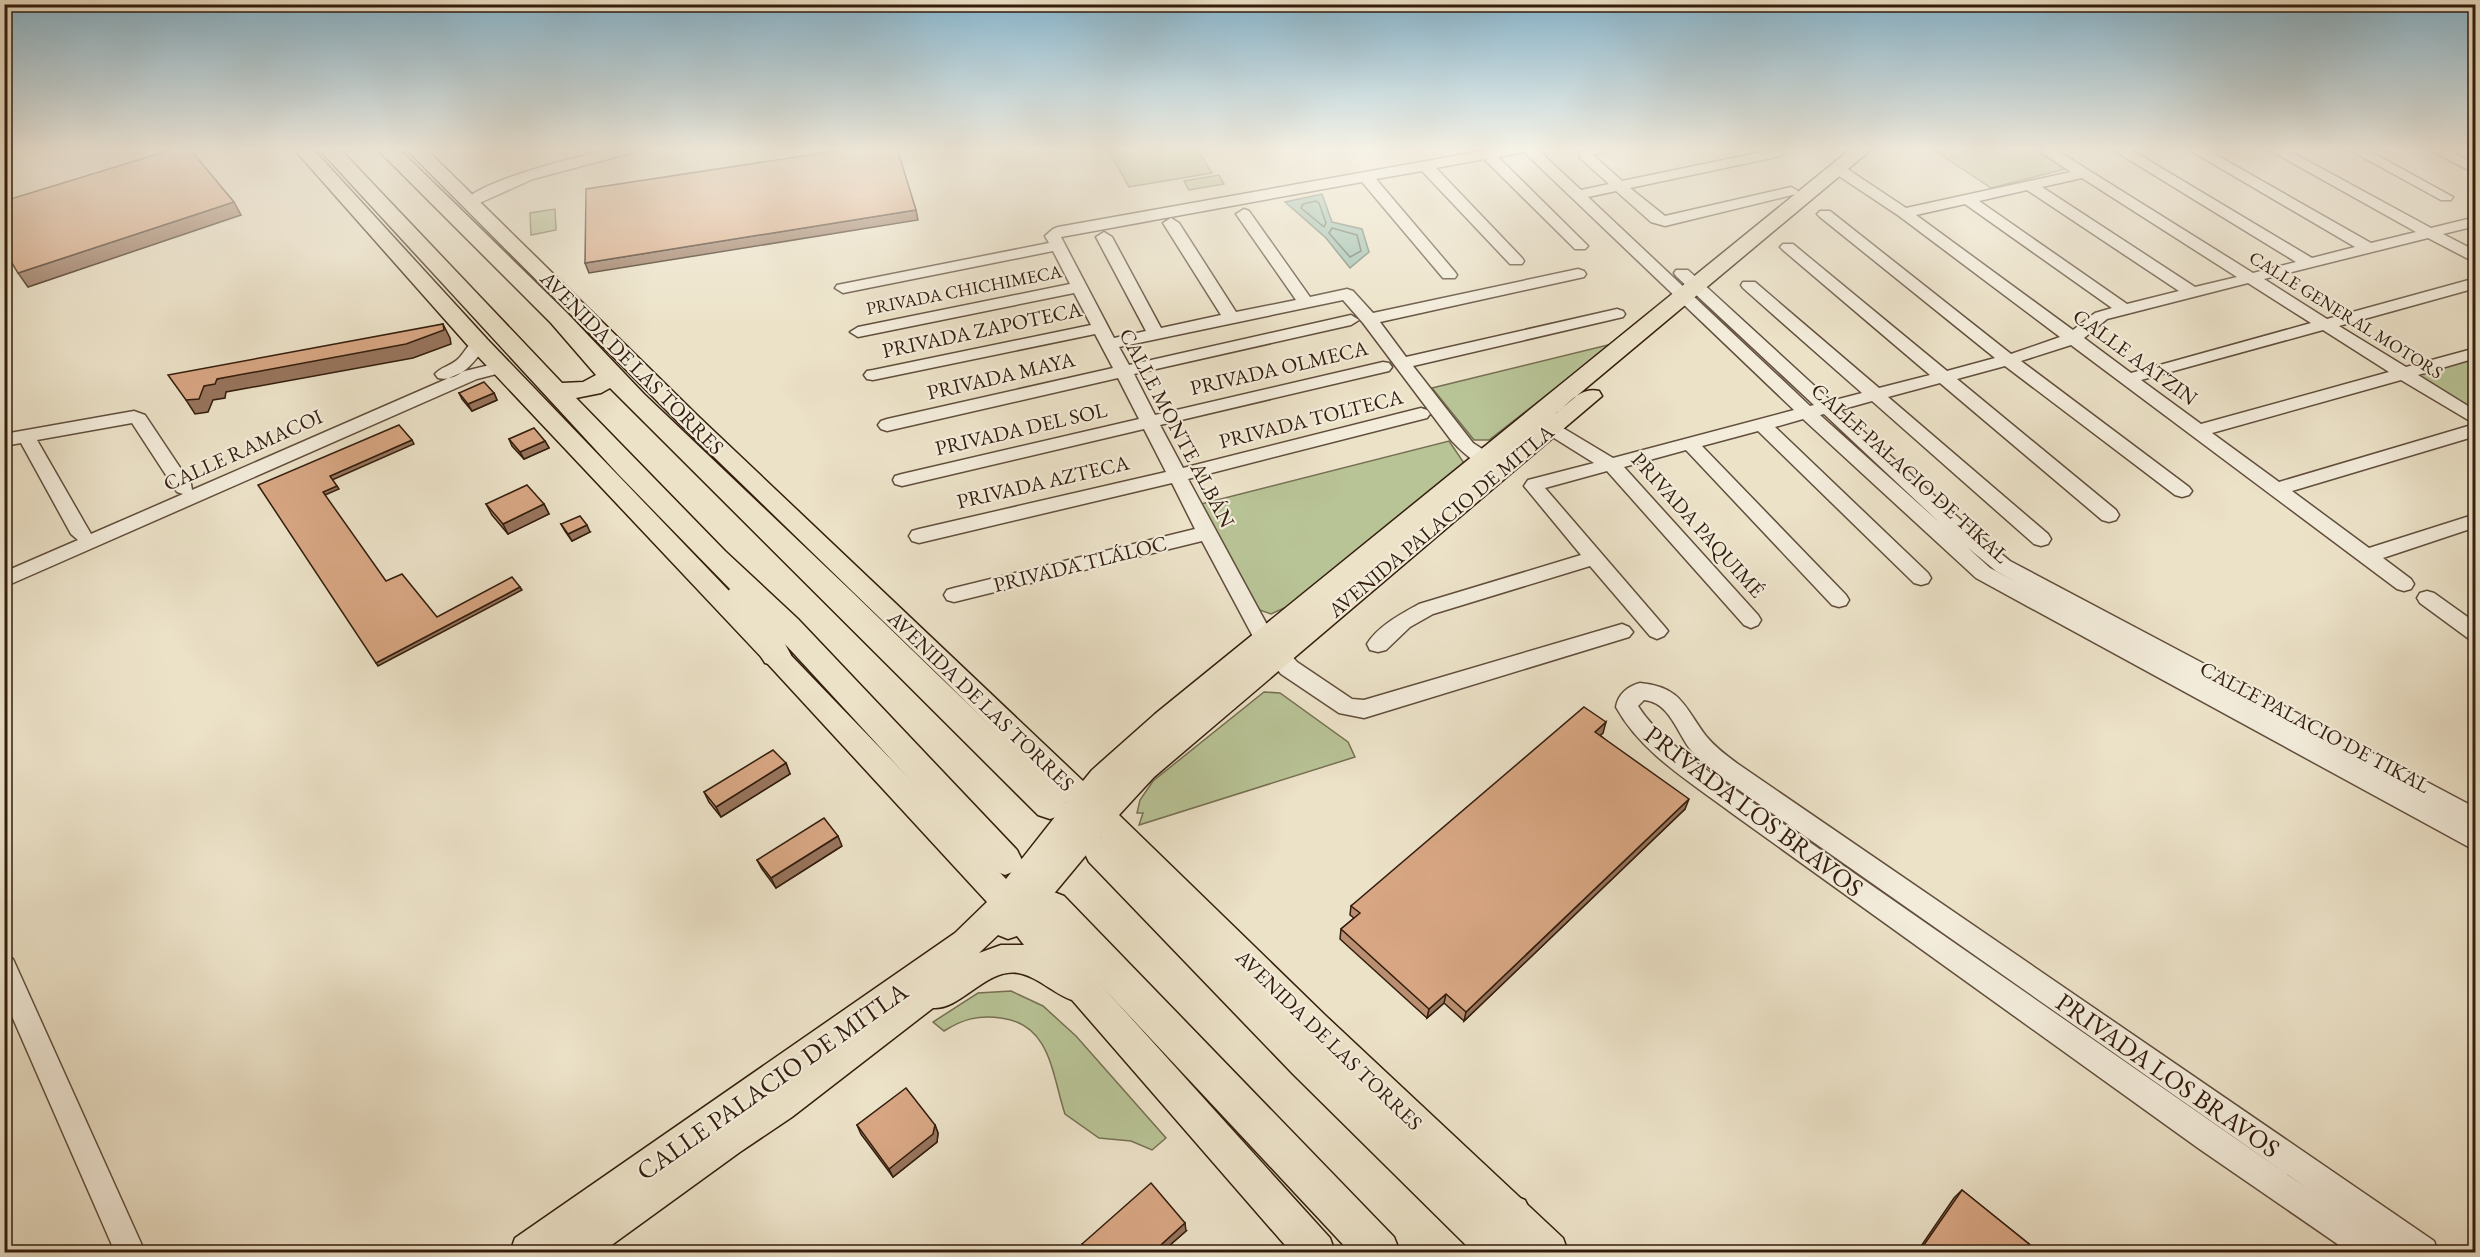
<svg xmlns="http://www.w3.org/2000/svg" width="2480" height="1257" viewBox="0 0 2480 1257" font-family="'EB Garamond',serif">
<rect width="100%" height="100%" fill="#ece2c8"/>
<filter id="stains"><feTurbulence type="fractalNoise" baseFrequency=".00333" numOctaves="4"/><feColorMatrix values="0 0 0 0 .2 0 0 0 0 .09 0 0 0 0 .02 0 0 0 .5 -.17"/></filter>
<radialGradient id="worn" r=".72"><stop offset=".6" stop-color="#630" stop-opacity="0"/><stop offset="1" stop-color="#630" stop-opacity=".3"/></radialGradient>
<path fill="#b8c396" stroke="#767052" stroke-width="1.5" d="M1107 148H1196L1212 173 1129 187Z
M1931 148H2032L2065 169 1991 188Z
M1219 175 1224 184 1189 190 1184 181Z
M555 209 556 230 531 235 530 213Z
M1612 344 1489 440H1474L1432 388Z
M2475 357V414L2417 376Z
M1449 441 1466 466 1291 605 1271 614 1251 607 1201 504Z
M1264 692 1280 693 1348 742 1355 757 1139 825 1143 813H1137L1140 800 1153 781Z
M1011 991 1043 1006 1076 1036 1166 1138 1152 1150 1131 1141 1099 1138 1065 1114C1052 1075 1051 1024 1001 1018 978 1015 963 1019 944 1031L933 1022 978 993Z"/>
<path fill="#9abfaf" stroke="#717e6e" stroke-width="1.5" d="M1322 194 1332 222 1362 229 1369 252 1350 268 1326 238 1285 202Z"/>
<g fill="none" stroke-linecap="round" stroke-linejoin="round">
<path stroke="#666e5e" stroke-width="1.5" d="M1316 201 1319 203 1326 223 1324 227 1301 208 1303 204Z
M1332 228 1357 235 1361 251 1350 257 1329 233Z"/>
<defs>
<path id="minor" d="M614 148H640L638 151 533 179 475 205H465L463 202C482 179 582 156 614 148Z
M1499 148H1536L1581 190 1609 184 1580 158 1579 152 1584 148H1613L1611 151 1593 155 1622 181 1776 149 1781 150 1783 153 1781 156 1630 188 1665 216 1791 187 1798 191 1796 194 1665 226 1651 222 1616 191 1588 197 1810 406 1814 405 1676 276 1674 273 1676 270H1688L1831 401 1862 393 1743 288 1741 285 1743 282H1755L1879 388 1930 375 1783 250 1780 247 1783 244H1793L1947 371 1995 358 1820 217 1817 214 1820 211H1830L2011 354 2060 337 1899 216 1833 172 1831 169 1833 166H1843L1906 208 2071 172 2036 148H2053L2253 273 2296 262 2110 148H2128L2312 258 2355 247 2186 148H2204L2371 243 2416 232 2266 148H2284L2431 228 2476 217V226L2443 234 2476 251V263L2428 238 2264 279 2327 319 2476 278V288L2339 326 2406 367 2476 348V358L2418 375 2476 411V436L2292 491 2369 548 2476 514V527L2383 558 2411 579 2414 584 2411 589 2404 591 2397 589 2071 345 2021 361 2189 487 2192 491 2189 495 2182 497 2175 495 2005 366 1957 379 2116 510 2119 515 2116 520 2109 522 2102 520 1940 383 1888 397 2048 534 2051 539 2048 544 2041 546 2034 544 1872 401 1840 410 1972 530 2010 561 2476 808V851L1976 578 1803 419 1775 427 1928 573 1931 578 1928 583 1921 585 1914 583 1758 431 1702 446 1846 595 1849 600 1846 605 1839 607 1832 605 1686 450 1624 467 1758 615 1761 620 1758 625 1751 628 1744 625 1607 471 1545 488 1664 626 1668 631 1664 636 1657 639 1650 636 1590 566 1433 614 1410 627 1386 650 1378 652 1370 650 1367 644C1378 626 1401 614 1419 604L1581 555 1524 486 1528 480 1594 463 1546 433 1543 429 1546 425H1558L1613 458 1794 410 1524 152 1498 157 1585 243 1588 246 1585 249H1575L1484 159 1436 168 1522 258 1524 261 1522 264H1510L1422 171 1376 179 1455 272 1457 275 1455 278H1443L1362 182 1061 237 1114 338 1146 331 1096 237 1104 232 1112 237 1161 328 1221 315 1163 223 1171 218 1179 223 1236 312 1296 300 1236 214 1244 209 1249 211 1310 297 1347 289 1353 291 1373 313 1578 269 1584 271 1586 274 1584 277 1380 322 1406 357 1617 309 1623 311 1625 314 1623 317 1413 366 1473 443 1507 465 1509 469 1507 473C1490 478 1462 452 1451 440L1363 323 1343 300 1119 347 1129 365 1351 315 1359 320 1351 325 1134 374 1155 415 1383 362 1389 363 1392 367 1389 371 1160 425 1183 468 1421 408 1427 410 1430 414 1427 418 1188 479 1272 634 1297 662 1352 699 1364 700 1622 624 1629 627 1633 632 1629 637 1364 718 1339 713 1281 674 1258 646 1202 541 954 602 947 600 944 595 947 590 954 588 1195 529 1172 483 919 543 912 541 909 536 912 531 919 529 1166 472 1144 429 902 486 895 484 893 480 895 476 902 474 1139 419 1118 378 887 431 881 429 878 425 881 421 887 419 1113 368 1095 334 873 380 867 379 864 375 867 371 873 370 1091 325 1074 293 858 337 850 332 858 327 1070 284 1053 251 843 293 835 288 837 285 1049 243 1045 236 1053 229 1058 227ZM2082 178 2237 277 2195 287 2042 187ZM2027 190 2179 291 2127 304 1979 201ZM1965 204 2112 308 2095 313 2073 330 1916 215ZM2248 283 2311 323 2131 373 2084 338 2107 319ZM2323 330 2389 372 2201 424 2141 380ZM2401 380 2475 424 2279 482 2212 433ZM1824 414 1940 523 1820 415ZM1967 547 1996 571 2016 582 1990 568Z
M2346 148H2364L2453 197 2451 200H2441Z
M2426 148H2444L2476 164V174Z
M479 339 487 344C477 359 460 383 438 378L435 374C441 367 450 366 457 360 465 353 468 342 479 339Z
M502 362 508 363 511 367 508 371 477 379 4 587V572L78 540 71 534 21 443 4 446V434L134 411 145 415 191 484 192 490 465 371ZM132 423 177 492 183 494 91 534 37 440Z
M2427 591 2434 593 2476 623V642L2469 639 2420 603 2417 598 2420 593Z
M1640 683C1682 687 1684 707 1706 736 1715 747 1727 756 1738 764L2434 1241 2438 1252H2398L2386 1244 2389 1252H2349L2198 1148 1733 814C1692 783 1641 753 1616 707 1618 694 1628 686 1640 683ZM1644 700C1669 702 1677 732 1690 749 1699 760 1711 769 1722 778L2308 1189 1749 800C1714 774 1662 744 1638 706Z
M4 956 13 959 145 1252H115L4 998Z"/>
<path id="major" d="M293 148H312L487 339 1006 879 1066 803 947 683 683 427 405 148H425L699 417 1083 781 1092 770 1155 714 1852 148H1873L1555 414C1568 404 1581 386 1599 391L1602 396 1154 777 1119 815 1327 1017 1563 1238 1568 1252H1522L1303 1039 1101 837 1037 914 1330 1238 1335 1252H1291L1072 1000C1054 994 1037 976 1018 973 986 968 961 1010 933 1008L792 1117 740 1152 602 1252H510L515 1238 955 933 987 902 766 662 471 349ZM998 935 1008 939 1017 936 1024 945H1001L979 953Z"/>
<path id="highway" d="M318 148H339L562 383 583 382 596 375 551 323 376 148H398L567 313 644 394 850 590 1062 795 1067 805 1062 815 1050 819 1038 815 610 388 601 393 576 398 725 551 798 619 1017 850 1022 860 1017 870 1005 875 993 870 785 644 791 655 787 663 776 666 765 663 724 597 730 589 618 474Z
M1101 837 1113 842 1321 1048 1491 1211 1495 1200 1510 1194 1525 1200 1549 1252H1473L1293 1074 1089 862 1084 852 1089 842Z
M1051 891 1064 896 1394 1237 1400 1252H1350L1038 918 1033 907 1038 896Z"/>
</defs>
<use href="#minor" stroke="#614e3c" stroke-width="3"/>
<use href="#major" stroke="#331d0d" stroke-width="3"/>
<use href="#highway" stroke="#331d0d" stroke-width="3"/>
<use href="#minor" fill="#f3ecdb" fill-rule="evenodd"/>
<use href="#major" fill="#ece2c8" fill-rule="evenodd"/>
<use href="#highway" fill="#ece2c8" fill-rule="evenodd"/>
</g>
<path fill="#ba8f71" stroke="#331d0d" stroke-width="1.5" d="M459 393H494L497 400 472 411 462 399Z
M509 439 545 441 549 448 524 459 512 446Z
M486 504H544L549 514 508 534 492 515Z
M561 524 590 532 572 541 565 531Z
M1603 733 1600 735 1685 809 1464 1021 1444 1003 1427 1018 1340 939 1341 929 1354 918 1350 915 1351 906Z
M786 763 790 774 721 817 709 802 704 792Z
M842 846 776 888 762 869 757 860Z
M857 1125H935L938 1133 937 1142 893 1177 861 1134Z
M1962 1190 2039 1252H1917L1954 1198Z
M1186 1231 1162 1252H1085L1082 1244Z
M2262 1246 2272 1252H2251Z"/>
<path fill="#97745c" stroke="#331d0d" stroke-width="1.5" d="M234 202 241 215 28 287 18 273Z
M916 210 918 220 589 273 585 263Z
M443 324 450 338 451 344 413 358 226 392 225 398 213 400 208 412 195 414 186 400 204 386 217 379Z
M494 393 497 400 472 411 468 404Z
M412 440 414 444 332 480 330 476Z
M545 441 549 448 524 459 520 452Z
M337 486 339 489 325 495 323 492Z
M544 504 549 514 508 534 503 524Z
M587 525 590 532 572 541 568 534Z
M520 587 522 590 378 666 376 663Z
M1606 722 1603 733 1592 742 1595 732Z
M786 763 790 774 721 817 716 807Z
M1689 799 1685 809 1464 1021 1466 1012Z
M838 836 842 846 776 888 771 878Z
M1446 994 1444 1003 1427 1018 1429 1009Z
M935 1125 938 1133 937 1142 893 1177 889 1169Z
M1185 1223 1186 1231 1162 1252H1153Z"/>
<path fill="#d8a683" stroke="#331d0d" stroke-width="1.5" d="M177 148H189L234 202 18 273 4 250V201Z
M855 148H897L916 210 585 263 586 189Z
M443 324 444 330 406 344 217 379 215 384 204 386 199 399 186 400 168 375Z
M484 382 494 393 468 404 459 393Z
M399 425 412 440 330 476 337 486 323 492 386 581 402 574 437 617 512 577 520 587 376 663 258 485Z
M534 428 545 441 520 452 509 439Z
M527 485 544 504 503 524 486 504Z
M580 516 587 525 568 534 561 524Z
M1584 707 1606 722 1595 732 1689 799 1466 1012 1446 994 1429 1009 1341 929 1360 913 1351 906Z
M773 750 786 763 716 807 704 792Z
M824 818 838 836 771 878 757 860Z
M906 1088 935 1125 933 1134 889 1169 857 1125Z
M1151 1183 1185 1223 1153 1252H1089L1082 1244Z
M1962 1190 2039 1252H1919Z
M2262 1246 2272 1252H2259Z"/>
<linearGradient id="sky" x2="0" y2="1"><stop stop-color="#89b8d1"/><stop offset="0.46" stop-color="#f6f2e6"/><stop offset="1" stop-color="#f6f2e6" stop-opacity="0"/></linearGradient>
<rect width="2480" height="324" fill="url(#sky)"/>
<g text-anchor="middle" stroke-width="4.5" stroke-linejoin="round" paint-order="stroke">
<g font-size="18" fill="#331d0d" stroke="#f3ecdb">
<text transform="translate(964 290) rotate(-11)" y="6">PRIVADA CHICHIMECA</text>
<text transform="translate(2346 315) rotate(32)" y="6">CALLE GENERAL MOTORS</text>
</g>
<g font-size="21" fill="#331d0d" stroke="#f3ecdb">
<text transform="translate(982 330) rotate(-12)" y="7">PRIVADA ZAPOTECA</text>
<text transform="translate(2135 357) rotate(36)" y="7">CALLE AATZIN</text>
<text transform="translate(632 363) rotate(45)" y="7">AVENIDA DE LAS TORRES</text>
<text transform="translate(1279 368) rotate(-13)" y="7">PRIVADA OLMECA</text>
<text transform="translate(1001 376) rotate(-13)" y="7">PRIVADA MAYA</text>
<text transform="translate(1311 419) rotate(-14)" y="7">PRIVADA TOLTECA</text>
<text transform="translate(1177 428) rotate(62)" y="7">CALLE MONTE ALBÁN</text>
<text transform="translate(1021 429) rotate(-13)" y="7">PRIVADA DEL SOL</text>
<text transform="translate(243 450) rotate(-24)" y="7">CALLE RAMACOI</text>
<text transform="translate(1910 473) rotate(42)" y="7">CALLE PALACIO DE TIKAL</text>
<text transform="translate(1043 482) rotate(-13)" y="7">PRIVADA AZTECA</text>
<text transform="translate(1441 521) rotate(-40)" y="7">AVENIDA PALACIO DE MITLA</text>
<text transform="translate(1698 525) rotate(48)" y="7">PRIVADA PAQUIMÉ</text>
<text transform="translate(1080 564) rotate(-14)" y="7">PRIVADA TLÁLOC</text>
<text transform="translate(981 701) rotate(44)" y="7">AVENIDA DE LAS TORRES</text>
<text transform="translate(2315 727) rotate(28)" y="7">CALLE PALACIO DE TIKAL</text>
<text transform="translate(1329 1040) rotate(44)" y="7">AVENIDA DE LAS TORRES</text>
</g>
<g font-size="26" fill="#331d0d" stroke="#f3ecdb">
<text transform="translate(1754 811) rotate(37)" y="9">PRIVADA LOS BRAVOS</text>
<text transform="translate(2168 1075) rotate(35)" y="9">PRIVADA LOS BRAVOS</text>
<text transform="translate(772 1081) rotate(-35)" y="9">CALLE PALACIO DE MITLA</text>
</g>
</g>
<rect width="2480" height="1257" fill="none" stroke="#ece2c8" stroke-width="24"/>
<rect x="6" y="6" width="2468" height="1245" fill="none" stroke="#331d0d" stroke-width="3"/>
<rect x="12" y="12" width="2456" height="1233" fill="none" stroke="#331d0d" stroke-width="1.5"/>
<rect width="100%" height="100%" filter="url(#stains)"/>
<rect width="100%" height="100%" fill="url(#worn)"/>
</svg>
